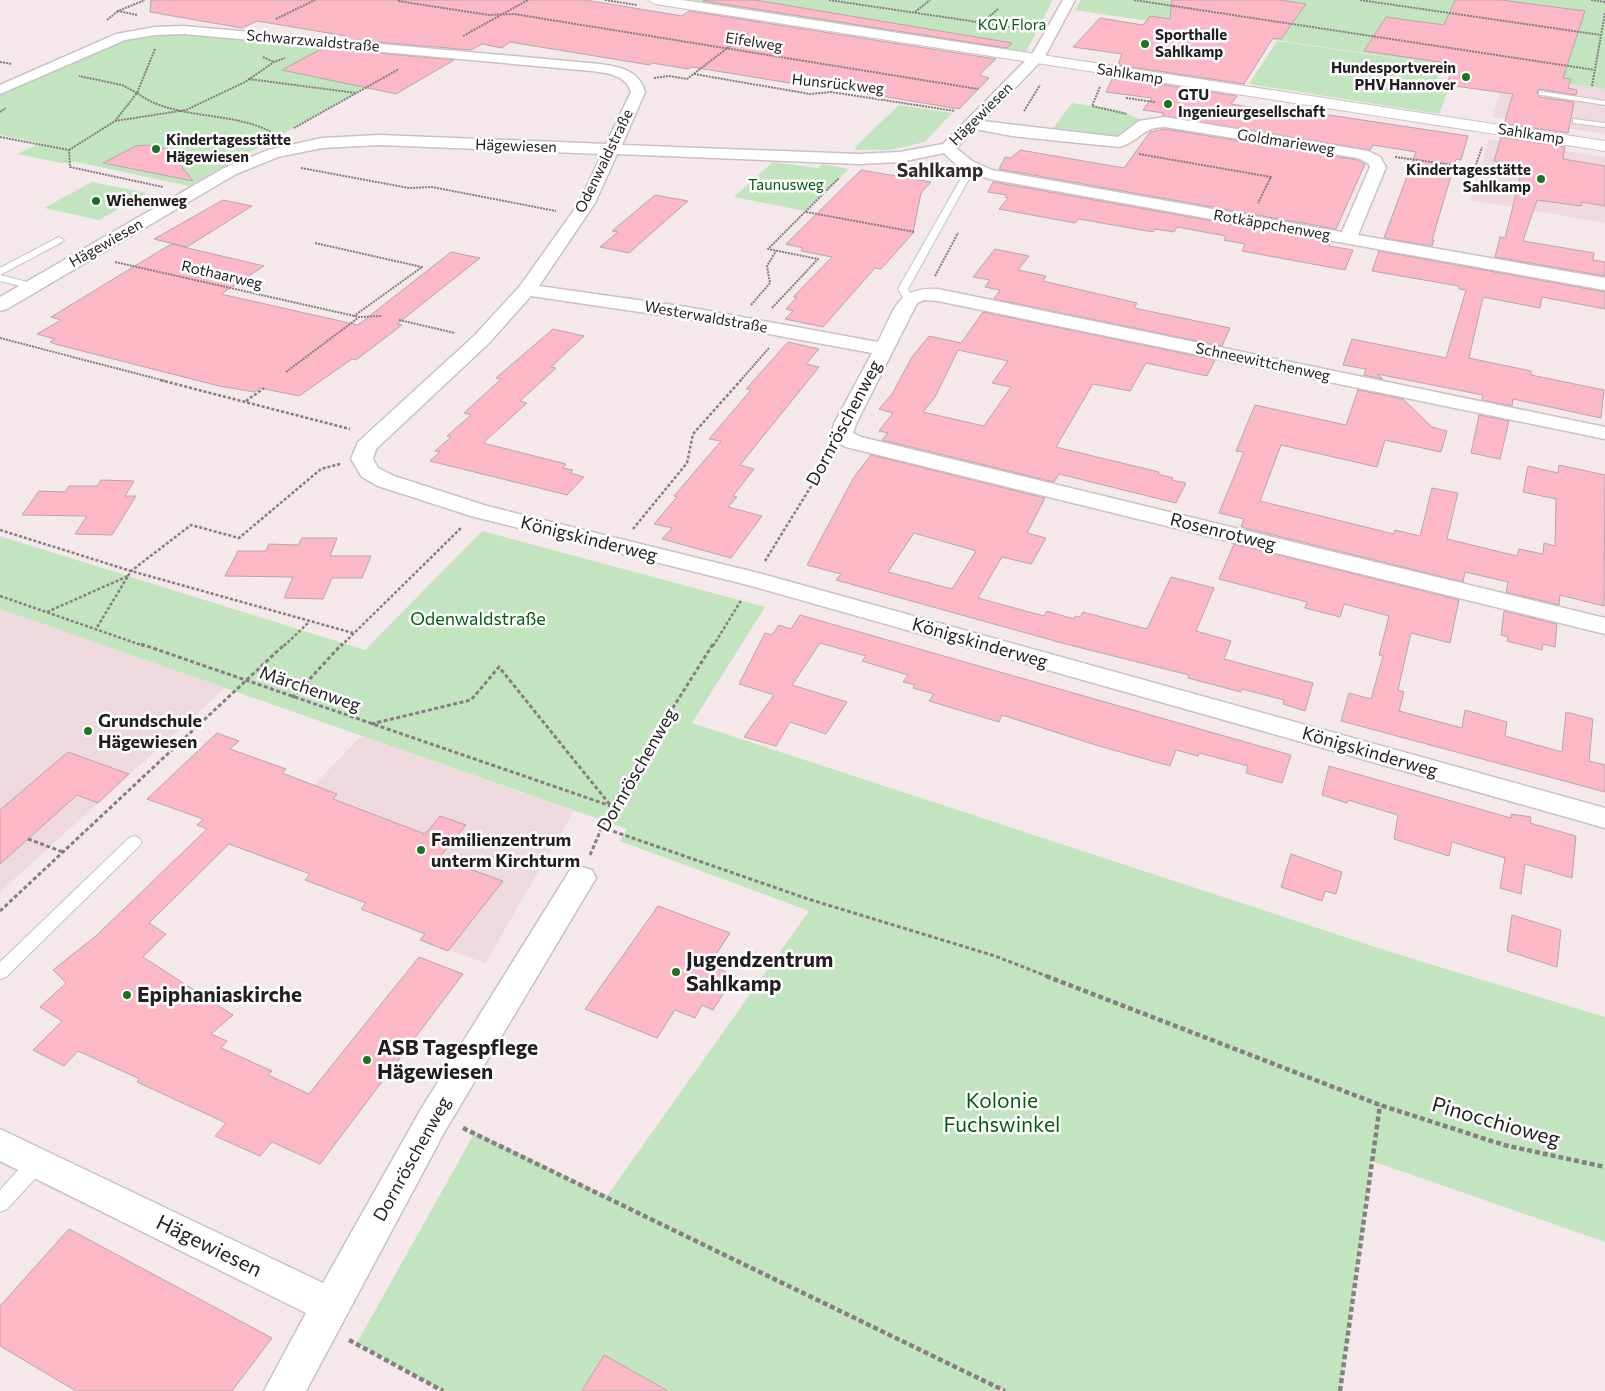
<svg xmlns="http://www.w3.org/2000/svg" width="1605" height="1391" viewBox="0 0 1605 1391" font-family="Commissioner,sans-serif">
<rect width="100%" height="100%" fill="#f4e8ea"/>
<path fill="#eed9de" d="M1506 74 1605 89V134L1492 117Z
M1489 139 1605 157V223L1470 200Z
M0 609 225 688 0 892Z
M361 736 574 811 485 963 420 940 430 929 387 919 361 909 377 890 342 877 330 889 305 880 321 862 287 849 275 861 250 852Z"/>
<path fill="#c2e5c0" d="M688 0H1053L1026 52Z
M1081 0H1605V89L1075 10Z
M155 31 322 42 417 59 189 186 76 162 62 163 17 154 40 143 0 135V90L102 44Z
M1277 41 1443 65 1433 89 1448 91 1439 114 1249 84Z
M1072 103 1119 110 1148 123 1129 140 1048 135Z
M899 105 952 113 925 142 890 150H855L856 146Z
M773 162 818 168 822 164 849 169 805 211 734 197Z
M92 182 147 193 99 220 44 208Z
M482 531 765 607 692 723 1400 955 1605 1017V1242L1372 1161 1340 1391H1005L997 1387 995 1391H443L357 1343 475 1132 607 1196 809 911 620 841 627 829 0 609V536L365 650Z"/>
<path fill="#fcb8c7" stroke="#b4a8ab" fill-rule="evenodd" d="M151 0H586L682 16 689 11 996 59 979 75 989 78 959 109 821 86 814 87 692 67 688 69 652 63 650 65 510 42 502 48 482 44 471 50 342 39 346 36 257 21 242 28 150 12Z
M705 0H755L1012 43 1007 48 703 1Z
M1172 0H1280L1306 4 1281 39 1273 38 1244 84 1118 65 1122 54 1073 47 1100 18 1143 25 1150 16 1170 19Z
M1455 0H1501L1585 11 1563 78 1571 79 1568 88 1577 90 1576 95 1539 89 1537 91 1539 97 1574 102 1568 133 1504 124 1513 94 1447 85 1453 64 1364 51 1386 17 1444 25Z
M323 48 454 60 396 94 282 70Z
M1113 77 1237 96 1231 104 1300 115 1303 111 1468 136 1461 160 1456 159 1432 240H1434L1432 246 1384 238 1416 152 1373 145 1370 150 1162 116 1164 113 1143 110 1152 98 1106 92Z
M1165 129 1357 160 1365 164 1336 229 999 169 1005 157 1011 158 1020 150 1124 168 1150 132Z
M1501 137 1565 147 1563 159 1605 166V206L1582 202 1581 206 1537 200 1523 241 1594 253 1593 260 1605 262V276L1495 257 1500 237 1505 238 1523 166 1494 161Z
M147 145 168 149 193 181 103 163 136 146Z
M861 170 931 182 921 193 913 233 881 269 875 268 823 327 785 319 793 311 786 309 797 297H793L832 257 801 251 803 248 786 244Z
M993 182 1330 242 1329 246 1353 250 1345 270 1242 251 1245 244 1224 240 1226 236 1177 227 1174 232 1155 229 1153 232 1079 219 1075 223 999 209 1008 198 1005 197 1006 195 988 192Z
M655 195 688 201 629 253 600 247 618 232 612 231Z
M223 200 252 206 187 247 154 239Z
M171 244 264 266 221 294 358 325 451 252 480 258 397 324 402 325 356 360 352 359 299 396 260 388 254 392 219 386 55 344 50 342 55 339 37 334 61 320 51 317Z
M995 249 1029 256 1018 270 1046 276 1043 281 1137 303 1134 308 1230 328 1222 346 994 299 1000 290 985 287 990 280 973 277Z
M1379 251 1605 292V309L1542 297 1540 308 1483 297 1469 358 1531 371V375L1604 390 1601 418 1513 399 1512 406 1482 400 1483 395 1377 374 1383 379 1364 375 1366 369 1343 365 1352 339 1446 358 1466 290 1459 289V286L1372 271Z
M983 312 1215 360 1207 376 1146 363 1130 391 1093 384 1056 447 1159 472 1158 474 1173 478 1172 480 1186 483 1176 503 1059 474 1054 482 882 440 888 433 879 431 893 413 879 409 892 394 912 357 929 336 961 343ZM958 350 1008 361 992 383 1011 387 984 426 923 412 935 397Z
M553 329 584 336 551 367 556 368 520 401 527 403 483 443 566 464 563 468 573 470 570 473 584 477 567 495 430 461 440 452 435 451 451 437 447 436 471 415 464 413 501 379 496 378Z
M788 342 819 349 806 364 819 367 740 465 754 469 733 496 737 497 728 507 762 516 731 558 662 539 672 528 654 524 677 497 674 496 721 441 709 439 751 390 746 389Z
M1358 390 1403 399 1432 427 1447 431 1441 452 1385 440 1377 467 1281 445 1260 501 1394 534 1395 530 1420 536 1432 488 1458 493 1447 539 1517 556 1519 549 1543 554 1544 543 1555 546 1556 499 1523 492 1528 466 1558 473 1559 465 1605 475 1604 606 1560 595 1559 605 1506 592 1508 582 1465 572 1463 582 1241 527 1244 519 1219 513 1244 452 1236 451 1255 405 1346 425Z
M1479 415 1509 421 1500 459 1471 453Z
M871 455 1045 498 1027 533 1046 538 1033 561 1031 564 1002 557 978 598 1044 616 1047 611 1074 619 1075 616 1080 617 1083 612 1147 629 1171 577 1214 588 1196 631 1231 641 1224 659 1313 683 1305 711 1283 704 1284 700 1242 689 1241 692 1188 678 1189 675 1062 643 836 580 841 574 807 565 854 477ZM914 533 976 551 952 589 888 572Z
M101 480 134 481 125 496H136L112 535 75 534 87 516 22 515 39 491 65 492 69 486H97Z
M302 538H337L330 556H371L362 578H332L323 599 284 598 293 577 225 576 238 551H266L269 544 298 545Z
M1234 544 1459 600 1450 643 1411 633 1398 690 1404 692 1399 711 1462 728 1465 710 1507 722 1505 736 1562 752 1566 712 1593 719 1589 761 1605 765V792L1341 721 1349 693 1371 699 1383 656 1379 655 1389 616 1344 604 1340 617 1305 608 1307 602 1219 579Z
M1504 611 1557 624 1555 647 1543 644 1542 650 1507 641 1508 637 1501 635Z
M800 615 1291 755 1282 783 1246 773 1248 766 1199 753 1198 756 1176 750 1170 766 1099 746 1002 715 999 722 929 701 934 694 913 688 915 685 903 682 908 675 862 661 866 656 820 643 792 685 847 702 826 734 790 722 776 746 744 737 774 695 739 684 765 633 772 635 779 625 791 629Z
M217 733 239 741 230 749 286 769 282 773 337 794 333 799 425 834 440 816 466 825 439 858 503 881 448 951 420 940 425 934 361 909 366 903 305 880 310 874 229 844 149 923 166 934 143 957 233 1015 211 1034 227 1041 221 1048 272 1071 268 1075 309 1094 419 957 463 974 320 1164 272 1142 260 1156 215 1136 226 1123 137 1082 140 1079 78 1051 64 1066 33 1050 62 1021 40 1007 66 983 53 970 97 935 207 829 197 825 203 819 147 799Z
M68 752 129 774 98 803 77 795 0 864V810Z
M1329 766 1511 818V814L1531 817 1530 823 1576 836 1572 878 1525 864 1521 894 1500 888 1505 858 1452 842 1449 856 1394 839 1398 815 1348 800 1347 803 1322 795Z
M1291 854 1342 872 1336 894 1325 891 1322 901 1281 887Z
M658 906 730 933 709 965 726 972 718 984 727 988 713 1010 702 1005 695 1018 675 1010 657 1038 585 1009Z
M1512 915 1561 930 1557 967 1507 951Z
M69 1229 272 1338 232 1391H76L0 1346V1306Z
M604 1355 668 1391H582Z"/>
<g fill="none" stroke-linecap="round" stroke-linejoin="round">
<defs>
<path id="lane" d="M1539 91 1605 101V105L1542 95H1539Z
M1573 119 1605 123V127L1573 123Z
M968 166 975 168 908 289 914 300 906 302 898 289Z
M59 237 64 240 62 242 0 275V268Z
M0 275 35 284 37 286 32 289 0 281Z
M134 836 139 838 142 842 139 846 6 977 0 979V962L129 838Z
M37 1155 44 1157 46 1163 44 1169 7 1209 0 1212V1190L30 1157Z"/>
<path id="street" d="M1063 0H1075L1044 58 983 121 1118 137 1139 121 1165 117 1368 151 1380 157 1386 167 1358 235 1605 278V290L989 179 960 168 944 153 900 162 859 164 617 154 595 203 539 286 687 307 878 342C895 309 896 287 938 289L1605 427V439L938 301 924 300 917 303 856 424 853 433 861 437 1605 618V634L846 447 834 441 831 436 834 424 872 353 687 319 531 296 488 344 376 449 373 459 378 468 394 476 487 506 762 574 1605 808V828L748 585 471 516 378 486 362 477 351 459 358 442 474 336 520 286 579 203 602 154 380 145 322 148 278 157 236 174 7 309 0 311V297L224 168 268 150 322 138 380 135 606 144 631 92C626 75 608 73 592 71L184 34 155 35 125 40 0 94V85L116 34 155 27 184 26 600 64C620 67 639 70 645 92L622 145 859 154 900 152 943 144 1033 53ZM1165 127 1358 158 1368 163 1370 167 1342 232 992 170 972 161 956 148 975 129 1012 136 1119 147C1141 141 1141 127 1165 127Z
M581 867 592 870 596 878 445 1131 306 1391H264L306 1313 0 1161V1129L323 1283 421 1109 570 870Z"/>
<path id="secondary" d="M648 0H682L1605 141V151L655 4Z"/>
</defs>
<use href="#lane" stroke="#ccc0c2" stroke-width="2"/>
<use href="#street" stroke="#ccc0c2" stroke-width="3"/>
<use href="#secondary" stroke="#ccc0c2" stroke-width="2"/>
<path stroke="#867e80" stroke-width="2" stroke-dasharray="2 1" stroke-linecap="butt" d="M400 0 398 1 489 15 514 14 978 89
M605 0 637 5
M829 0 1031 30
M1134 0 1595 70
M1360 0 1601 35
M1591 0 1605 2
M915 12 930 0
M137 15 118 11 145 0
M276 19 315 0
M107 20 118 11
M983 22 998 9
M463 36 528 0
M155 49 137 93C174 121 232 110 273 133
M263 57 274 62
M0 62 12 64
M694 74 810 94 831 92 955 111
M654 78 669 76 687 79 747 33
M249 79 356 93
M1592 86 1605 13
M1100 87 1092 106 1127 114
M1126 98 1155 102
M1024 111 1040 85
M0 112 6 108
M115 121 186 110 245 82 274 62 285 58
M294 128 399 69
M0 137 69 150 70 167 163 187
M69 150 115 121 137 93 122 85 79 76
M1139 154 1271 177 1258 203
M1395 157 1475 168 1482 147
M301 168 409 188 432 187 556 211
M806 212 915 232
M315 243 422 267 354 316
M115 262 359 317 381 316
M935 276 958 233
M751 305 770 283 767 266 776 251
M772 308 818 259 768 249 839 178
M399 320 455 333
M0 338 165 381
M286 372 358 318
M740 381 769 348"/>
<path stroke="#867e80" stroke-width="2.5" stroke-dasharray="3 2" stroke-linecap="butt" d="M160 380 350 429
M246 401 264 388
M633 529 687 463 693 434 741 380
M0 530 131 571 353 633
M765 561 831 454
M128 576 131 571 191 525 239 538 321 469 340 464
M0 596 144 646
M47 612 128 576 96 629
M284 646 309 622
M341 646 461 528
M713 646 742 599"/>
<path stroke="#867e80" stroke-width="3" stroke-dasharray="4 2.5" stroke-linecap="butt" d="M141 644 611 806
M292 698 342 644
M371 724 471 700 499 667 611 806
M601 827 808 899 995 956 1049 977
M28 839 63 852
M590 855 611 806 713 644
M0 911 285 644"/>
<path stroke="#867e80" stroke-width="4.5" stroke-dasharray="5 3" stroke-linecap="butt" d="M1046 976 1380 1105 1504 1145 1605 1167
M463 1128 1005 1391
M349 1340 443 1391
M1340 1391 1380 1105"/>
<use href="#lane" fill="#fff" fill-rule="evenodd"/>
<use href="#street" fill="#fff" fill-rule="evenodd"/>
<use href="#secondary" fill="#fff" fill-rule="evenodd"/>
</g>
<g fill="#1c7421" stroke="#fff" stroke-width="2">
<circle cx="1145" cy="44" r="5"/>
<circle cx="1466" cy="77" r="5"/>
<circle cx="1168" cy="104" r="5"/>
<circle cx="156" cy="149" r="5"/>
<circle cx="1541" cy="179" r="5"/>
<circle cx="96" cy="201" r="5"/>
<circle cx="88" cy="731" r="5"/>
<circle cx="421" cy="850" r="5"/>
<circle cx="676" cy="972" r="5"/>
<circle cx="127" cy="995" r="5"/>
<circle cx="367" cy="1060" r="5"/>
</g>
<g text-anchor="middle" stroke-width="5" stroke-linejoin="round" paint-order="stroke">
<g font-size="15" fill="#045c0e" stroke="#fff">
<text x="1012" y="30">KGV Flora</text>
<text x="786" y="190">Taunusweg</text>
</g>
<g font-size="15" font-weight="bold" fill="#221d1e" stroke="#fff" text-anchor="start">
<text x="1155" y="40">Sporthalle<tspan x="1155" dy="17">Sahlkamp</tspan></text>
<text x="1456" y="73" text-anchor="end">Hundesportverein<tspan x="1456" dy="17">PHV Hannover</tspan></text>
<text x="1178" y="100">GTU<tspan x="1178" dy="17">Ingenieurgesellschaft</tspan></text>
<text x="166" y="145">Kindertagesstätte<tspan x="166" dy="17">Hägewiesen</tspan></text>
<text x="1531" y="175" text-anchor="end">Kindertagesstätte<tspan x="1531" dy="17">Sahlkamp</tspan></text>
<text x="106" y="206">Wiehenweg</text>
</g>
<g font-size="15" fill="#221d1e" stroke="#fff">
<text transform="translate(313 41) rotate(5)" y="5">Schwarzwaldstraße</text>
<text transform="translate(754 42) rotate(9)" y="5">Eifelweg</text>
<text transform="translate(1130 74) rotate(9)" y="5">Sahlkamp</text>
<text transform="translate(838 84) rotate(6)" y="5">Hunsrückweg</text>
<text transform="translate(981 114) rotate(-45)" y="5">Hägewiesen</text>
<text transform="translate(1531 134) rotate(9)" y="5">Sahlkamp</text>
<text transform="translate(1286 142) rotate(9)" y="5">Goldmarieweg</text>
<text transform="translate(516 146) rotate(2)" y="5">Hägewiesen</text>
<text transform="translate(604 161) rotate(-64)" y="5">Odenwaldstraße</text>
<text transform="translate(1272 225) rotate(10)" y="5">Rotkäppchenweg</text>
<text transform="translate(106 243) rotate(-30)" y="5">Hägewiesen</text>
<text transform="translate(222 275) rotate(13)" y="5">Rothaarweg</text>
<text transform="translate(706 317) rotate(10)" y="5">Westerwaldstraße</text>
<text transform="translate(1263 362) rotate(12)" y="5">Schneewittchenweg</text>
</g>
<g font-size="18" fill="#221d1e" stroke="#fff">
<text transform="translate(844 423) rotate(-62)" y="6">Dornröschenweg</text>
<text transform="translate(1223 532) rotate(14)" y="6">Rosenrotweg</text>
<text transform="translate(589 539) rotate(14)" y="6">Königskinderweg</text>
<text transform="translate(980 643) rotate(16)" y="6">Königskinderweg</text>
<text transform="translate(310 689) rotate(19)" y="6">Märchenweg</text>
<text transform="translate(1370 752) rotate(16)" y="6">Königskinderweg</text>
<text transform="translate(637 770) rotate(-60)" y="6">Dornröschenweg</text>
<text transform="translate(412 1159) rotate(-61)" y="6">Dornröschenweg</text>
</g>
<g font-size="18" fill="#045c0e" stroke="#fff">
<text x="478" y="625">Odenwaldstraße</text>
</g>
<g font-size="18" font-weight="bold" fill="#221d1e" stroke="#fff" text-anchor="start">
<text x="98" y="727">Grundschule<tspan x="98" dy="21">Hägewiesen</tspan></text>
<text x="431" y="846">Familienzentrum<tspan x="431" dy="21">unterm Kirchturm</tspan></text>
</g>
<g font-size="19" font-weight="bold" fill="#31282a" stroke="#fff">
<text x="940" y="177">Sahlkamp</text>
</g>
<g font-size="21" font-weight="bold" fill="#221d1e" stroke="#fff" text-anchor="start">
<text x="686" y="967">Jugendzentrum<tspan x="686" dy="24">Sahlkamp</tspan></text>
<text x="137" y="1002">Epiphaniaskirche</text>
<text x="377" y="1055">ASB Tagespflege<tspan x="377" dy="24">Hägewiesen</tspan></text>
</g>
<g font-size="21" fill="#045c0e" stroke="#fff">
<text x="1002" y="1108">Kolonie<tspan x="1002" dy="24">Fuchswinkel</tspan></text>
</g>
<g font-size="21" fill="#221d1e" stroke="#fff">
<text transform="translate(1496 1122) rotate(16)" y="7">Pinocchioweg</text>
<text transform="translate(209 1246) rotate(26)" y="7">Hägewiesen</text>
</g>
</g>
</svg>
